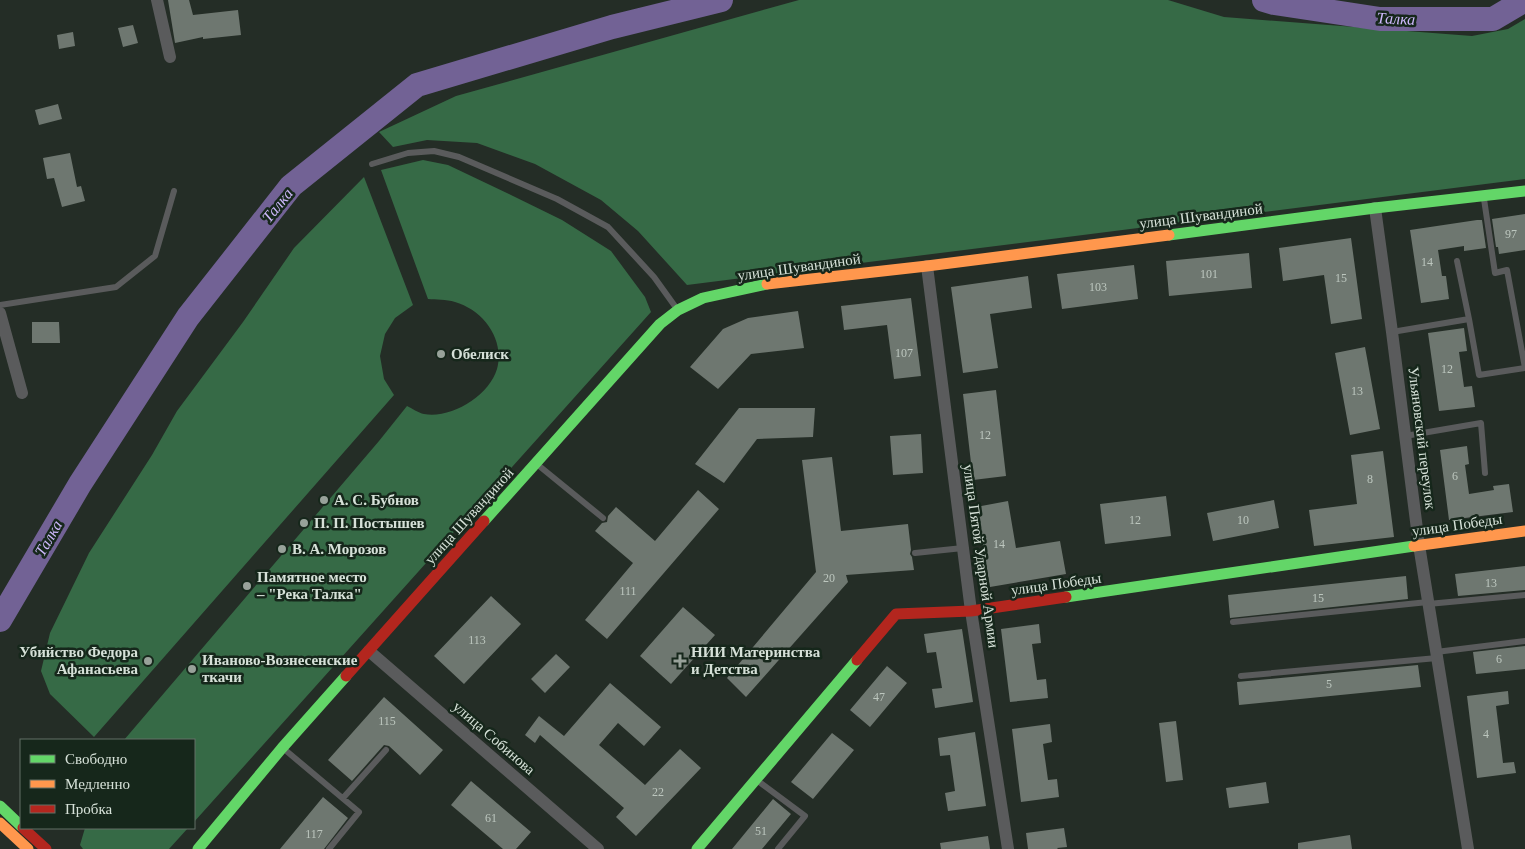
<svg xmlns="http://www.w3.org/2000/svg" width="1525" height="849" viewBox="0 0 1525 849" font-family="'Times New Roman',serif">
<rect width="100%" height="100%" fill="#242d26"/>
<path fill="#366a46" d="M799 0H1168L1224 17 1472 36 1508 29 1525 19V179L687 285 638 231 601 200 535 164 477 143 427 140 393 147 379 132 456 96Z
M423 160 448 165 513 196 562 220 611 251 645 297 651 312 194 822V740H124L379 441 407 406C412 408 418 413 424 414 451 419 489 396 497 369 505 339 483 310 455 302 446 299 436 300 428 299L381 170Z
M364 177 413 305 395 318 385 334 380 356 384 379 394 395 94 737 50 694 41 671 50 633 89 553 152 455 177 411 243 322 294 248Z
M85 828H188L169 849H83L80 845Z"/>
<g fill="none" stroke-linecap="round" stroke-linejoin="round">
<path stroke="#726295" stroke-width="24" d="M1264 0 1274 3 1380 19H1493L1525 0
M0 620 80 484 188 317 291 186 417 85 612 27 721 0"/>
</g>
<path fill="#6e7770" d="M168 0H189L193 15 238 10 241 35 203 39V37L175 43Z
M133 25 138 43 123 47 118 28Z
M73 32 75 46 59 49 57 35Z
M58 104 62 119 39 125 35 110Z
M70 153 77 187 81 186 85 201 62 207 54 178 47 179 43 158Z
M1525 214V250L1499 254 1498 247H1496L1492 219Z
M1477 220H1482L1486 248 1464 251V246L1438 250 1442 276H1446L1449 299 1421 303 1410 230Z
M1351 238 1362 319 1331 324 1324 275 1283 281 1279 248Z
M1249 253 1252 288 1169 296 1166 261Z
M1134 265 1138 299 1062 309 1057 274Z
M1028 276 1032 308 990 314 998 368 963 373 951 287Z
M911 298 921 376 894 379 887 325 844 330 841 306Z
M798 311 804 348 751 354 718 389 690 367 723 329 748 318Z
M32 322H59L60 343H32Z
M1464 328 1467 351 1459 352 1464 387 1472 386 1475 407 1439 411 1428 333Z
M1365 347 1380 429 1350 435 1335 353Z
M996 390 1006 476 973 480 963 394Z
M739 408H815L813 437 757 439 724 483 695 464Z
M921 434 923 473 893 475 890 436Z
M1467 446 1469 464 1465 465 1469 494 1494 490 1493 486 1509 484 1513 512 1449 520 1440 450Z
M1383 451 1394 537 1314 546 1309 510 1357 504 1351 455Z
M832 457 841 531 908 524 911 550 910 554 912 557 914 570 846 575 848 582 746 697 727 678 816 572 802 460Z
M698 490 719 509 607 639 585 620 633 563 595 531 602 523 607 522 608 516 616 507 655 541Z
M1166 496 1171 536 1105 544 1100 504Z
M1274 500 1279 528 1213 541 1207 513Z
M1008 501 1016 548 1060 541 1066 574 990 587 976 507Z
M1525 566V590L1458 596 1455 574Z
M1406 576 1408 599 1230 618 1228 595Z
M491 596 521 624 464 684 434 656Z
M683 607 715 635 671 684 640 656Z
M1039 624 1041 643 1032 644 1037 680 1046 679 1048 698 1010 702 1001 629Z
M962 629 973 702 935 708 932 689 942 688 936 652 927 653 924 634Z
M1525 646V669L1476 674 1473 652Z
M556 654 570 667 545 693 531 679Z
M1418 665 1421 687 1239 705 1237 682Z
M887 666 907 683 870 727 850 710Z
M610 683 661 727 644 746 618 723 599 745 645 785 680 749 701 768 636 836 616 817 624 808 540 735 535 743 525 735 539 716 564 736Z
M1508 691 1509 704 1496 706 1503 763 1514 762 1516 773 1477 778 1467 696Z
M384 697 443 750 420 775 389 746 384 745 352 781 328 760Z
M1176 721 1183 780 1166 782 1159 723Z
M1050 724 1052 742 1043 744 1048 780 1057 779 1059 797 1021 802 1012 729Z
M975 732 986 806 948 811 945 793 955 791 950 755 940 756 938 738Z
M832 733 854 750 813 799 791 782Z
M471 781 531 832 516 849H503L451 805Z
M1266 782 1269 803 1229 808 1226 788Z
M323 797 348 818 324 849H280Z
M773 799 791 814 762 849H732Z
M1064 828 1067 847 1057 848 1058 849H1028L1026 833Z
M1350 835 1352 849H1298V843Z
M988 836 990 849H941L940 843Z"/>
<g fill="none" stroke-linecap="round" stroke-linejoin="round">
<path stroke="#5a5b5c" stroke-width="6" d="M372 164 408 153 434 151 459 157 557 199 608 227 654 277 677 309
M0 305 116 287 155 256 174 191
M1469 319 1479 375 1525 368 1507 270 1495 273 1484 199
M1392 332 1469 319 1457 261
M1405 436 1481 423 1485 473
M538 465 603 518
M915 553 963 548
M1428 604 1525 595
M1233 622 1428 602
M1436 652 1525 641
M1241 676 1437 658
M284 749 359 812 329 849
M758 781 805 816 778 849
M343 798 386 750"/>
<path stroke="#5a5b5c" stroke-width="12" d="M157 0 170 57
M1375 208 1392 332 1419 545 1468 849
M927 266 971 611 1008 849
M0 313 22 393
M369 651 598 849"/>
<path stroke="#63d668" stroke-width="11" d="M1169 235 1375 208 1525 191
M484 521 660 324 678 310 703 298 767 284
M1066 597 1414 546
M0 806 21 826
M198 849 282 748 346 676
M697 849 857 660"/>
<path stroke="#ff974d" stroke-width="11" d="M767 284 927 266 1169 235
M1414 546 1525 531
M0 823 28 849"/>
<path stroke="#b3261e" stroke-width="11" d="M857 660 896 614 971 611 1066 597
M346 676 484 521
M23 828 46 849"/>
</g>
<g fill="#98a29a" stroke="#16271b" stroke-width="2">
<circle cx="441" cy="354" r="5"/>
<circle cx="324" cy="500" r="5"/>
<circle cx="304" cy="523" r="5"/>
<circle cx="282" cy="549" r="5"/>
<circle cx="247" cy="586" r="5"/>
<circle cx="148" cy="661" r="5"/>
<path d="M677.5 653.5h5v5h5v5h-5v5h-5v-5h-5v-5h5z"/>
<circle cx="192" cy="669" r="5"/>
</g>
<g text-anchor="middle" stroke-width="5" stroke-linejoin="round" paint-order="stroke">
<g font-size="12" fill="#bcc6be">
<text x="1511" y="238">97</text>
<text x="1427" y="266">14</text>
<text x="1209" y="278">101</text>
<text x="1341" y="282">15</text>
<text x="1098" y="291">103</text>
<text x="904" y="357">107</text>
<text x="1447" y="373">12</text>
<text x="1357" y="395">13</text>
<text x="985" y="439">12</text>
<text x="1455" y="480">6</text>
<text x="1370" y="483">8</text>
<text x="1135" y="524">12</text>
<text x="1243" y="524">10</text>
<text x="999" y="548">14</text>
<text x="829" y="582">20</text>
<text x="1491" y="587">13</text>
<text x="628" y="595">111</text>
<text x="1318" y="602">15</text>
<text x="477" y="644">113</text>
<text x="1499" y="663">6</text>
<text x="1329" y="688">5</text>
<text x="879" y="701">47</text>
<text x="387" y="725">115</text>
<text x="1486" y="738">4</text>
<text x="658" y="796">22</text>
<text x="491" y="822">61</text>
<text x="761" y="835">51</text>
<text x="314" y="838">117</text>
</g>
<g font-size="15" fill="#d6e1d8" stroke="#16271b">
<text transform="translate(1201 216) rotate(-7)" y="5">улица Шувандиной</text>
<text transform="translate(799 267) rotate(-8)" y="5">улица Шувандиной</text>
<text transform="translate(1422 438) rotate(83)" y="5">Ульяновский переулок</text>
<text transform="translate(469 516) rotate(-48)" y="5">улица Шувандиной</text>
<text transform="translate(1457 525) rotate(-8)" y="5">улица Победы</text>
<text transform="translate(981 556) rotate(82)" y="5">улица Пятой Ударной Армии</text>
<text transform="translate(1056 584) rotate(-8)" y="5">улица Победы</text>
<text transform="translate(494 738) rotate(41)" y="5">улица Собинова</text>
</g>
<g font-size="15" font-weight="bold" fill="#d6e1d8" stroke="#16271b" text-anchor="start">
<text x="451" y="359">Обелиск</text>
<text x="334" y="505">А. С. Бубнов</text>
<text x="314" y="528">П. П. Постышев</text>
<text x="292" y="554">В. А. Морозов</text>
<text x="257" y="582">Памятное место<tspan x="257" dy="17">– "Река Талка"</tspan></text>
<text x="138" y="657" text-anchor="end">Убийство Федора<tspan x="138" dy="17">Афанасьева</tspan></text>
<text x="691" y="657">НИИ Материнства<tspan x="691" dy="17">и Детства</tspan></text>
<text x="202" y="665">Иваново-Вознесенские<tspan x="202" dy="17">ткачи</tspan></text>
</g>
<g font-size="16" font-style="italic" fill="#ceb9fc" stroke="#16271b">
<text transform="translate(1396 18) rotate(2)" y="6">Талка</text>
<text transform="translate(277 205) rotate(-51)" y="6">Талка</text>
<text transform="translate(48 538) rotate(-60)" y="6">Талка</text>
</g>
</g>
<rect x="20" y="739" width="175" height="90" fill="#16271b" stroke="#637167"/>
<rect x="30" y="755" width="25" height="8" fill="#63d668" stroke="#637167"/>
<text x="65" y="764" font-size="15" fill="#d6e1d8">Свободно</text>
<rect x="30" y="780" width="25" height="8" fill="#ff974d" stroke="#637167"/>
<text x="65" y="789" font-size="15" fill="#d6e1d8">Медленно</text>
<rect x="30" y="805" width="25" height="8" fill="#b3261e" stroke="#637167"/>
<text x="65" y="814" font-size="15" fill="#d6e1d8">Пробка</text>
</svg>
